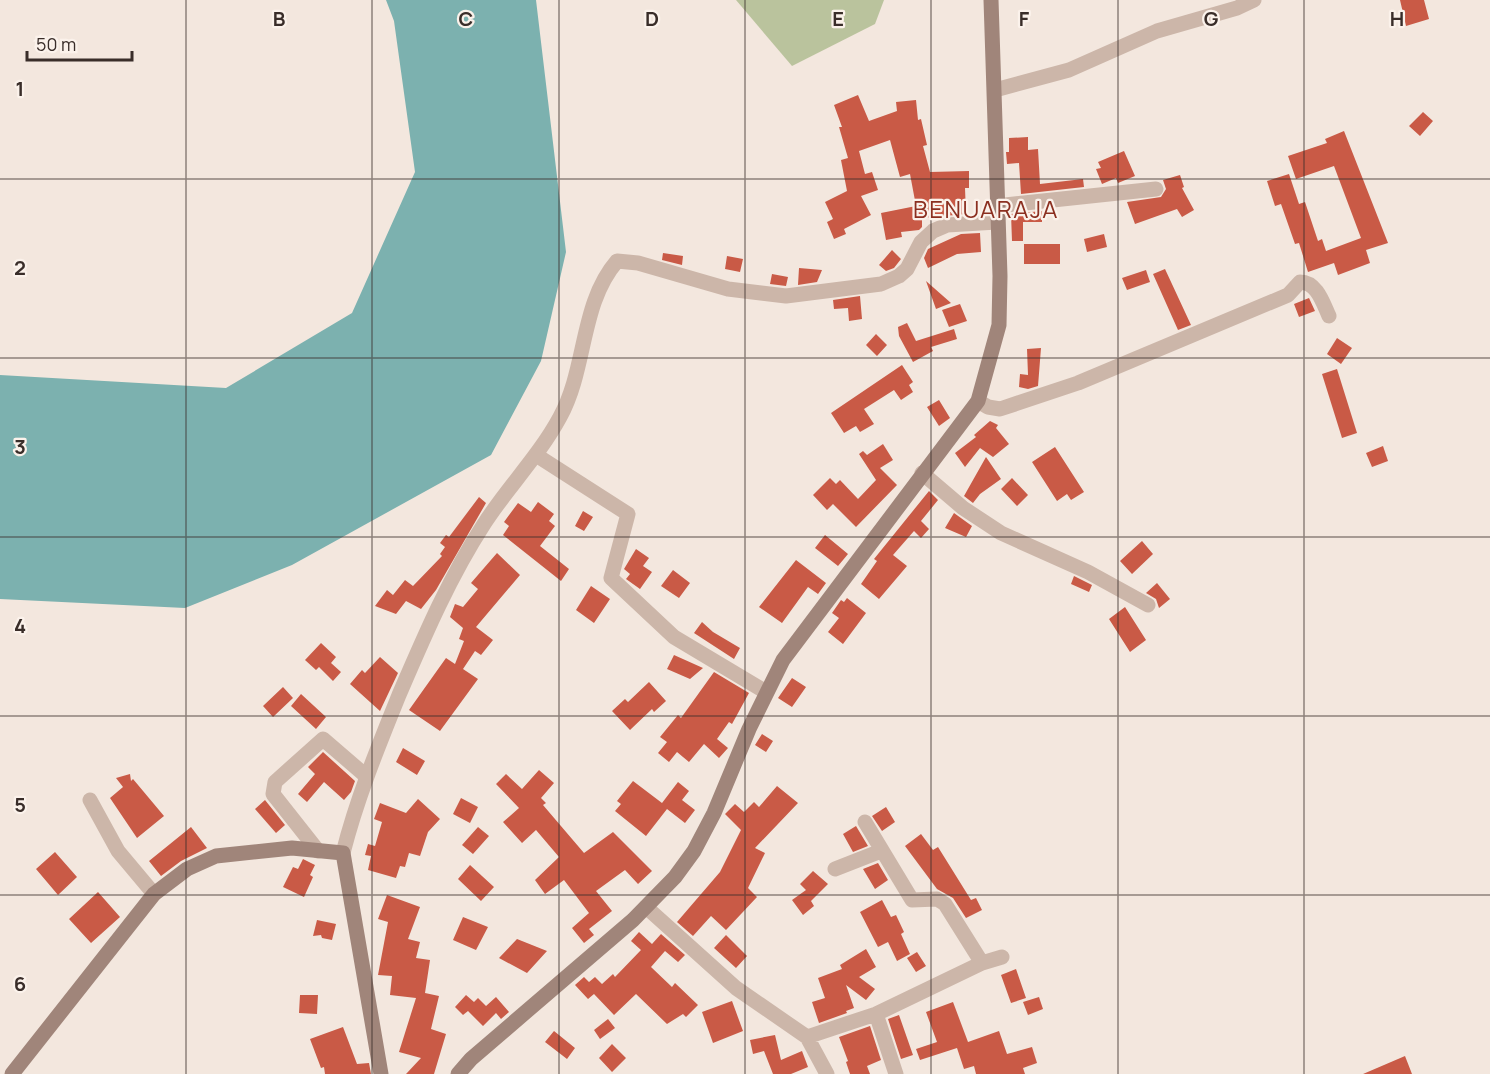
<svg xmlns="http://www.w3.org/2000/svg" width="1490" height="1074" viewBox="0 0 1490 1074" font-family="Manrope,sans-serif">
<rect width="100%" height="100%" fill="#f3e7de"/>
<path fill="#bac39d" d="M736 0H884L875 24 792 66Z"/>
<path fill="#7cb1af" d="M386 0H536L566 252 541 361 491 455 292 565 185 608 0 599V375L226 388 352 313 415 172 394 21Z"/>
<path fill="#c95a46" d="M1400 0H1424L1429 19 1406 26Z
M858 95 869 121 897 111 896 102 916 100 918 120 921 119 927 145 923 146 930 172 969 171V188H965L966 214 922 218V227L919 230 901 232 902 237 886 240 881 213 916 206 910 174 900 177 890 140 859 151 865 174 872 172 878 190 861 196 871 215 844 229 846 234 834 239 827 222 833 219 825 202 847 191 841 160 848 158 839 127H842L834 105Z
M1423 112 1433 121 1420 136 1409 126Z
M1344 131 1388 243 1366 250 1370 263 1338 275 1334 263 1308 272 1299 243 1295 244 1281 204 1275 206 1267 181 1289 174 1299 204 1305 202 1318 241 1322 239 1326 251 1361 238 1334 166 1296 179 1288 156 1327 143 1325 139Z
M1028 137V150L1038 149 1040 184 1083 179 1084 187 1021 194 1019 163 1007 164 1006 152H1009V138Z
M1124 151 1135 176 1118 183 1116 178 1102 184 1096 169 1101 168 1098 162Z
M1180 175 1184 187 1182 188 1194 210 1182 217 1177 209 1135 224 1127 202 1161 197 1166 189 1163 180Z
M1042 211V222H1023V241H1012L1011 214Z
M980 233 981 252 957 254 928 268 924 258 928 249 961 234Z
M1104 234 1107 247 1087 252 1084 239Z
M1024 244H1060V264H1024Z
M892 250 901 259 894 268 886 271 879 265Z
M663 253 683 256 682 265 662 260Z
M727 256 743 259 740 272 725 269Z
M799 268 822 270 817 282 798 285Z
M1165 269 1191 325 1178 330 1153 274Z
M1146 270 1150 282 1127 290 1122 278Z
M772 274 788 277 786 286 770 284Z
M926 281 951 303 936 309Z
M860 296 862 319 849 321 848 308 834 309 833 300Z
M1309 298 1315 311 1299 317 1294 304Z
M960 304 967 321 949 327 942 310Z
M907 323 916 341 954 329 957 339 931 347 933 351 913 362 899 336 898 327Z
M876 334 887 345 877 356 866 345Z
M1337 338 1352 348 1341 364 1327 354Z
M1041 348 1038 386 1028 389 1019 387 1020 374 1028 375 1027 349Z
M902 365 913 382 909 385 913 392 901 400 894 390 864 409 874 424 860 432 856 426 844 433 831 413Z
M1337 369 1357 433 1342 438 1322 374Z
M939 400 950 418 939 426 927 407Z
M990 421 998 425 996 428 1009 444 993 457 980 448 965 467 955 453 976 437 974 435Z
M883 444 893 460 880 468 897 485 856 527 833 504 827 510 813 495 830 478 836 484 840 480 858 499 876 480 859 454 863 451 867 455Z
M1383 446 1388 461 1372 467 1366 453Z
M1055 447 1084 492 1071 500 1067 494 1057 501 1032 462Z
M986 457 1001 479 980 494 973 503 964 496Z
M1012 478 1028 495 1017 506 1001 489Z
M929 491 938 500 921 521 929 529 921 538 914 531 893 555 907 566 879 599 861 584 877 561 874 559Z
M479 497 486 503 436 590 421 609 406 601 396 614 375 606 387 590 393 595 405 580 413 586 442 556 440 554 445 547 440 543 446 535 449 537Z
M538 502 554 514 549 521 555 526 540 546 569 569 561 581 503 535 509 526 504 522 518 503 531 512Z
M583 511 593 517 584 531 575 526Z
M954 513 972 526 966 537 945 528Z
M825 535 848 554 838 566 815 548Z
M1142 541 1153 554 1132 574 1120 561Z
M636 549 649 558 643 566 652 572 640 589 626 579 630 574 624 569Z
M497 553 520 575 476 627 493 640 481 655 475 651 463 669 478 679 440 731 409 710 446 658 455 664 464 641 459 639 463 628 450 617 455 604 463 607 478 589 471 583Z
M796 560 826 583 818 594 808 587 782 623 759 607Z
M673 570 690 583 679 598 661 586Z
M1074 576 1092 585 1089 592 1071 584Z
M1157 583 1170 599 1159 608 1156 599 1146 593Z
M591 586 610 599 594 623 576 610Z
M847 598 866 613 843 644 828 632 839 618 832 613 841 600 844 602Z
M1125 607 1146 640 1130 652 1109 619Z
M702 622 713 632 740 648 734 659 694 633Z
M321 643 336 657 331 663 341 672 333 681 319 667 316 670 305 660Z
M674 655 703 668 690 679 667 669Z
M380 657 398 673 380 711 350 684 362 670 365 673Z
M714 672 749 693 732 724 729 722 717 739 728 748 719 758 704 744 689 762 677 752 669 762 658 753 667 742 660 737 678 715 681 718Z
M792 678 806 687 792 707 778 698Z
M649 682 666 701 654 712 652 709 630 730 612 711 625 699 628 702Z
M283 687 293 698 273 717 263 706Z
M301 694 326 717 316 729 291 706Z
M762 734 773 741 766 752 755 745Z
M403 748 425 761 417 775 396 762Z
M323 752 355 781 351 792 344 800 324 782 307 802 298 794 315 774 308 767Z
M539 770 554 783 541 798 546 803 543 805 584 853 613 832 652 871 638 884 625 870 596 891 612 911 589 929 594 935 584 943 572 928 589 913 564 880 545 894 535 880 559 857 536 830 522 843 503 822 519 808 496 784 506 774 522 789Z
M130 774 131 781 133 779 164 816 137 838 110 798 123 787 116 778Z
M633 781 662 803 678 782 689 791 682 800 695 810 685 823 667 809 646 836 615 811 621 804 617 801Z
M777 786 798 803 755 848 765 853 748 888 757 897 726 930 711 916 693 936 677 922 720 872 741 830 725 814 735 804 744 812 754 802 759 807Z
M461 798 478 807 470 823 453 814Z
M418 799 440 819 428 832 420 856 409 853 405 867 400 866 396 878 368 870 371 856 365 855 368 844 375 846 382 822 374 819 380 803 406 813Z
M265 800 285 825 276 833 255 809Z
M886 807 895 822 882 831 872 816Z
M856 826 868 846 853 852 843 834Z
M191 827 207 848 181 861 161 876 149 861Z
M478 827 489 836 473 854 462 845Z
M921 834 933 850 938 847 971 900 976 898 982 910 966 918 953 898 937 889 905 846Z
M55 852 77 877 58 895 36 869Z
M303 859 315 865 310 875 313 877 304 897 283 887 293 867 298 869Z
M878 863 888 880 875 889 863 869Z
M470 865 494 887 481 901 458 879Z
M813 871 828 884 811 901 814 906 803 915 792 900 806 890 800 884Z
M98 892 120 917 91 943 69 919Z
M387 895 420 907 408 939 420 942 416 958 430 960 425 993 439 996 431 1029 446 1034 434 1074H406L421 1058 399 1052 416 998 390 995 392 976 378 975 388 922 378 919Z
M882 900 891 917 896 915 904 932 901 934 910 954 897 961 888 942 878 947 860 912Z
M463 917 488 927 476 950 453 940Z
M317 920 336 924 332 940 322 938 321 935 313 936Z
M639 932 652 944 661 934 685 955 678 962 665 951 651 967 672 987 675 983 698 1005 686 1017 683 1014 667 1024 636 994 614 1015 594 994 588 999 575 985 584 977 589 982 595 977 602 984 613 974 615 977 641 950 631 941Z
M726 935 747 956 736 968 714 948Z
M517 939 547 951 527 973 499 958Z
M866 949 876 967 859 977 875 989 866 1000 846 985 854 1008 846 1011 847 1013 819 1023 812 1002 825 998 818 978 842 969 840 965Z
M917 952 926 966 916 972 907 958Z
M1016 969 1026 998 1011 1003 1001 975Z
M300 995H318L317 1014 299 1013Z
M466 995 474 1002 478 998 486 1006 496 997 509 1012 501 1019 496 1013 483 1026 468 1011 463 1015 455 1007Z
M1039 997 1043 1009 1028 1015 1023 1002Z
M732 1001 743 1031 713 1043 702 1012Z
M953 1002 968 1042 999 1031 1007 1054 1032 1047 1037 1063 1023 1068 1025 1074H976L974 1066 964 1069 957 1048 920 1060 916 1049 937 1042 926 1012Z
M899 1015 913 1055 901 1059 888 1019Z
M608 1019 615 1028 600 1039 594 1030Z
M870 1026 881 1060 867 1066 870 1074H850L846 1062 848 1061 839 1037Z
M343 1027 357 1064 369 1063 371 1074H325L324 1067 321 1068 310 1039Z
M554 1031 575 1048 567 1059 545 1042Z
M775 1035 781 1060 802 1051 808 1067 791 1074H773L764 1051 753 1054 750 1040Z
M612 1044 626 1058 612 1072 599 1058Z
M1405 1056 1412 1074H1363Z"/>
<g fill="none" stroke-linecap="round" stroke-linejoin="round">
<path stroke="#ccb6a9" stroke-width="15" d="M995 90 1069 70 1157 31 1237 8 1254 0
M996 206 1156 189
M978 401 988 407 1000 409 1078 383 1288 295 1300 282C1317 282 1323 303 1329 316
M536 455 628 514 611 578 674 637 766 692
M922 473 963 508 1001 533 1088 572 1148 605
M90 800 118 851 154 894
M865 822 912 900 937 899 945 904 982 963
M318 851 273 794 275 782 323 739 366 776
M343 853C357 798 378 747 399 695 424 637 449 578 484 524 507 488 539 456 560 417 587 368 580 304 617 261L638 263 728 289 786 296 881 284 899 276 907 269 921 242 933 231 947 225 997 222
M835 869 881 851
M646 907 736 988 807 1037 827 1074
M876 1014 896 1074
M807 1037 876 1014 982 963 1002 957"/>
<path stroke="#a0857a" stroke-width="15" d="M12 1074 154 894 187 869 216 856 292 848 343 853 381 1074
M458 1074 471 1059 633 920 675 877 694 851 714 813 749 729 783 660 978 401 999 325 1000 276 991 0"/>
</g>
<path fill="none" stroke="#392d29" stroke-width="1.5" stroke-opacity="0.55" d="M186 0V1074M372 0V1074M559 0V1074M745 0V1074M931 0V1074M1118 0V1074M1304 0V1074M0 179H1490M0 358H1490M0 537H1490M0 716H1490M0 895H1490"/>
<g text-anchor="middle" stroke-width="4.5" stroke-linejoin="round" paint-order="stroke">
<g font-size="24" letter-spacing="1.5" fill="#8b2f20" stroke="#fbf2eb">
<text x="986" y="218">BENUARAJA</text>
</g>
</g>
<g font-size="20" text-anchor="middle" font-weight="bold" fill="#392d29" stroke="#fbf2eb" stroke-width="4.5" stroke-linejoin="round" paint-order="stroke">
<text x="279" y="26">B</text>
<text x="466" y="26">C</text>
<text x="652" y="26">D</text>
<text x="838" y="26">E</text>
<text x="1024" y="26">F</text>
<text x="1211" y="26">G</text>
<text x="1397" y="26">H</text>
<text x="20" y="96">1</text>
<text x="20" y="275">2</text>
<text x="20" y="454">3</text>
<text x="20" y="633">4</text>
<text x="20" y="812">5</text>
<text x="20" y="991">6</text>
</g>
<path d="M27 51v9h105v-9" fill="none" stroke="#392d29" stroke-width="3"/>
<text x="36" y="51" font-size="18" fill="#392d29" stroke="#fbf2eb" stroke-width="4.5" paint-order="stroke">50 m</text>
</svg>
